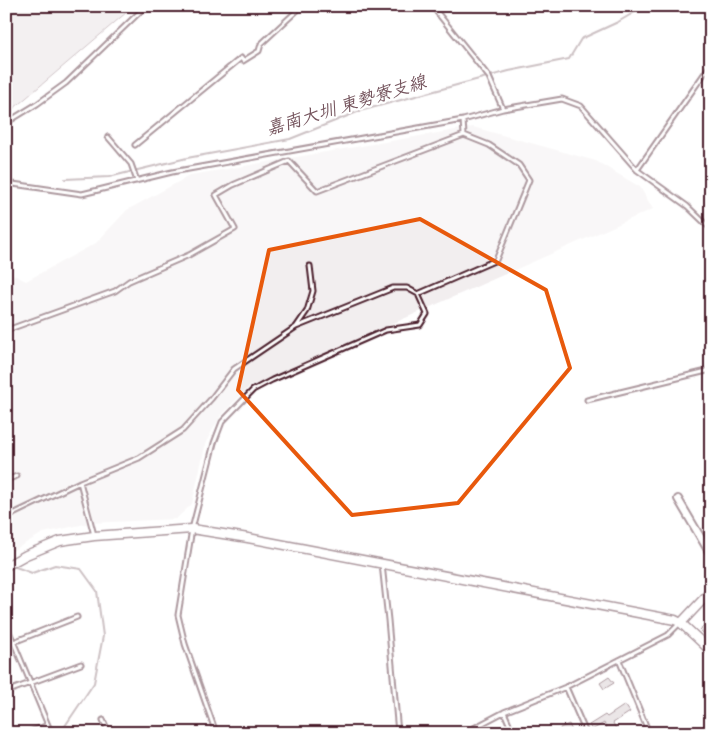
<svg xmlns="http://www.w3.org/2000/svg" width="717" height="739" viewBox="0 0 717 739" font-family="'Patrick Hand','LXGW WenKai TC',sans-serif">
<rect width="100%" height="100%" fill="#fff"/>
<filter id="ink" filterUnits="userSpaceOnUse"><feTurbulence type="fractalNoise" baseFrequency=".02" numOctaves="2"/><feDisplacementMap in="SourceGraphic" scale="10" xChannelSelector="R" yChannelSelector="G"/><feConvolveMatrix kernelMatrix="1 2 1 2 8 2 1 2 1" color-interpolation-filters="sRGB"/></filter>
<g filter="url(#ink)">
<path fill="#f2eeef" d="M473 127 596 161 640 187 653 209 249 387 221 415 206 442 192 504 176 519 90 523 43 533 12 551 6 545V261L12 274 26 281 96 243 127 210 191 175Z"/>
<path fill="#e5dee0" stroke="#987e86" d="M6 6H134L6 115Z"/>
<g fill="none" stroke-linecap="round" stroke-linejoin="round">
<path stroke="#91787e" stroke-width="2" d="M65 179 109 177 187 158 290 139 360 111 509 71 569 59 581 39 618 22 645 6
M13 566 32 573 55 565 81 569 97 591 103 636 94 683 65 726 63 733"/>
</g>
<path fill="#d2c7cb" stroke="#4a1f2b" d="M707 622 711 626V640L700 630Z
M609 677 614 683 604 689 600 683Z
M625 705 630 712 613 723 618 733H609L604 723 592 730 589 725 605 715 607 717Z
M569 724 573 733H562L560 728Z"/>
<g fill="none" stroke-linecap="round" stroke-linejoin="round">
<defs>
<path id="service" d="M432 6 489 77 503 109 562 99 581 106 637 170 687 206 711 229
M6 123 37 104 66 83 146 6
M108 137 131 164 137 181
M135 145 241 58 243 61 259 51 261 44 302 6
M637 170 711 64
M6 183 82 194 172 172 463 120 503 109
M418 294 496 260 529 180 519 165 489 145 464 135 463 120
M7 330 115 291 129 281 189 255 235 229 216 195 233 185 289 161 317 191 464 135
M587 400 711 370
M6 480 17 476
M80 482 94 535
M6 516 13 514 80 482 139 458 183 430 211 399 234 369 296 327 307 311 313 291 310 266
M382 564 388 620 398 733
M6 624 50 730 49 733
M6 645 77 617
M619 660 649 733
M566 687 586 733
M6 692 81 664
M504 712 513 733
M103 720 109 733
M479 725 482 733
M27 733 48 725
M216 733 185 644 178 615 192 529 214 443 222 422 253 390 272 380 386 330 420 325 427 314 418 294 407 288H393L296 327
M464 733 504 712 566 687 619 660 668 635 680 623"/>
<path id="minor" d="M678 499 711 555"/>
<path id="tertiary" d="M6 566 26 555 60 541 94 536 192 529 248 538 675 620 681 623 711 651
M681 623 711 591"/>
</defs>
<use href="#service" stroke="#4a1f2b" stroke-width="7"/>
<use href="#minor" stroke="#4a1f2b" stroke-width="10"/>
<use href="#tertiary" stroke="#4a1f2b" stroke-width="11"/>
<use href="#service" stroke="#fff" stroke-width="3"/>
<use href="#minor" stroke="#fff" stroke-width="6"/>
<use href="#tertiary" stroke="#fff" stroke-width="8"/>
</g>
</g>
<path d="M0 0H717V739H0ZM420 219 546 290 570 368 458 503 352 515 238 390 269 250Z" fill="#fff" fill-opacity=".55" fill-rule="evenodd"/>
<path fill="none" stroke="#e8590c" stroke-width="4" stroke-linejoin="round" d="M420 219 546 290 570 368 458 503 352 515 238 390 269 250Z"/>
<g text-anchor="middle" stroke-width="4" stroke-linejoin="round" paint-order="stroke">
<g font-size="18" font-style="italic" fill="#74535c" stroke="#fff">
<text transform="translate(346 105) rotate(-17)" y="6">嘉南大圳 東勢寮支線</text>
</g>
</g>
<rect width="717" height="739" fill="none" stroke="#fff" stroke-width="25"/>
<rect x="12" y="12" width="692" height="714" fill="none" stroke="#4a1f2b" stroke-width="2" filter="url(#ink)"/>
</svg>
